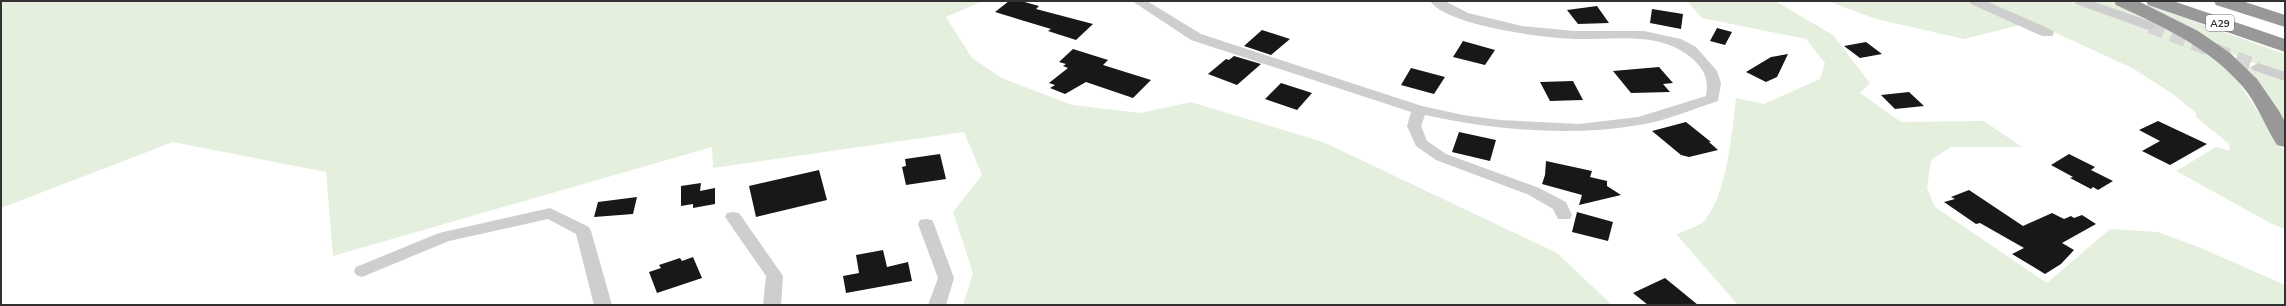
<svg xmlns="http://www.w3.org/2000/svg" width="2286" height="306" viewBox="0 0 2286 306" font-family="'Nunito Sans',sans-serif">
<rect width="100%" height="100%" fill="#fff"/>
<path fill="#e5efde" d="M1 1H983L946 17 972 58 1002 78 1072 105 1140 113 1191 102 1323 142 1557 253 1612 305H963L973 273 953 212 982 175 964 132 713 168 712 147 333 256 326 172 173 142 1 208Z
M1687 1H1775L1833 35 1870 83 1860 93 1901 122 1984 121 2022 147H1951L1931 160 1927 188 1935 207 2047 283 2110 229 2158 232 2201 248 2285 285V305H1738L1676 234C1684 231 1701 226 1706 219 1727 192 1732 132 1736 98L1764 104 1820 79 1825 63 1806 39 1702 18Z
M1827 1H2069L2148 30 2153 24 2090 1H2111L2171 31 2201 50 2235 77 2285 152V229L2272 224 2176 171 2216 147 2230 151 2229 144 2196 117V113L2173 94 2132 68 2032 22 1964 39 1876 19Z
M2148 5 2285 54V75L2224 51 2146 7Z
M2236 61 2285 79V124L2263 88Z"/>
<path fill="#181818" d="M1009 1H1021L1039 6 1036 9 1093 24 1076 40 1048 31 1051 29 995 12Z
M1597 6 1609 23 1578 24 1567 10Z
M1652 9 1683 14 1681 29 1650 23Z
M1717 28 1732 32 1725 45 1710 41Z
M1262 30 1290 39 1271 55 1244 46Z
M1463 41 1495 50 1485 65 1453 57Z
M1866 42 1882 54 1860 58 1844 46Z
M1073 49 1108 60 1103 65 1151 80 1133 98 1086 82 1065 94 1050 88 1055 85 1049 83 1068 68 1063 66 1066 64 1059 62Z
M1788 54 1777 77 1766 82 1746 72 1771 57Z
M1234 56 1261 64 1237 85 1208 74 1226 59 1229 60Z
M1659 67 1673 83 1663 84 1670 92 1631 93 1613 71Z
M1411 68 1445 77 1434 94 1401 85Z
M1573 81 1583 100 1550 101 1540 82Z
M1281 83 1312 93 1297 110 1265 99Z
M1909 92 1924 106 1895 109 1881 95Z
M2158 121 2175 129 2207 144 2170 165 2142 151 2160 141 2139 130Z
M1686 122 1711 142H1709L1718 150 1689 157 1681 155 1652 131Z
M1459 132 1496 140 1490 161 1452 152Z
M940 154 946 179 906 185 902 167 906 166 905 159Z
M2069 154 2095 167 2091 170 2113 181 2098 190 2093 187 2091 189 2070 178 2073 177 2051 165Z
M1546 161 1592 171 1590 177 1607 181V186L1621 195 1579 205 1582 195 1542 184 1545 175Z
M819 170 827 200 756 217 749 186Z
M701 183 700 191 715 188V204L693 208V204L681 206V186Z
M1969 190 2023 226 2052 213 2064 219 2071 216 2074 218 2082 215 2096 224 2062 243 2074 250 2061 264 2045 274 2012 254 2024 248 1980 223 1976 224 1944 202 1955 199 1951 197Z
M637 197 633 214 594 217 598 202Z
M1577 212 1613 222 1608 241 1572 232Z
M883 250 887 267 908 262 912 281 846 293 843 276 859 273 856 255Z
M693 257 702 278 657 293 649 272 661 268 659 265 680 258 682 261Z
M1665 278 1698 305H1648L1633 293Z"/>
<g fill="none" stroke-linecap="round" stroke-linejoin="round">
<path stroke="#d6d6d6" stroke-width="15" stroke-dasharray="15 8" stroke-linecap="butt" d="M2150 26 2258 67"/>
<path fill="#cecece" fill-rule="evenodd" d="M1132 1H1147L1201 34 1422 106 1463 115 1500 120 1579 124 1638 117 1706 96C1709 81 1705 71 1694 60 1661 30 1616 40 1575 39 1545 38 1447 26 1430 1H1445L1468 13 1522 26 1575 31H1644L1681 39 1696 47 1717 71 1721 83 1718 101C1693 109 1666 121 1639 125 1568 137 1495 130 1425 115L1421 126 1427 141 1446 154 1539 188 1566 202 1572 215 1570 219H1558L1553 209 1527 194 1436 160 1416 146 1407 126 1411 112 1191 40Z
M1969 1H1986L2052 30 2054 33 2052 36H2042L1971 4Z
M2074 1H2092L2155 23 2157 26 2150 30 2145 29 2076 4Z
M2258 63 2285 72V81L2253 70 2251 67Z
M550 208 589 227 591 231 612 305H594L576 234 548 219 449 241 362 277 356 275 354 271 356 267 439 233Z
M733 212 739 213 783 276 781 305H763L766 276 725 217 727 213Z
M926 219 932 220 934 224 954 278 946 305H928L938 278 918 224 920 220Z"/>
<path fill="#989898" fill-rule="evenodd" d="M2114 1H2138L2198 31 2230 53 2257 79 2279 111 2285 122V147L2277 145C2265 126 2257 104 2243 87 2210 48 2162 26 2116 5Z
M2146 1H2173L2285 39V52L2148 5Z
M2214 1H2242L2285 15V27L2216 5Z"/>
</g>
<g text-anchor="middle" stroke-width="4" stroke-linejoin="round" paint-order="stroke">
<rect fill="#fff" stroke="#6f6f6f" stroke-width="1" x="2206" y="15" width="28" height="16" rx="3"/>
<g font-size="10" font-weight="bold" fill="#313131">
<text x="2220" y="27">A29</text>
</g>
</g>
<rect width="2286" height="306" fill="none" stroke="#313131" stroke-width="4"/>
</svg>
